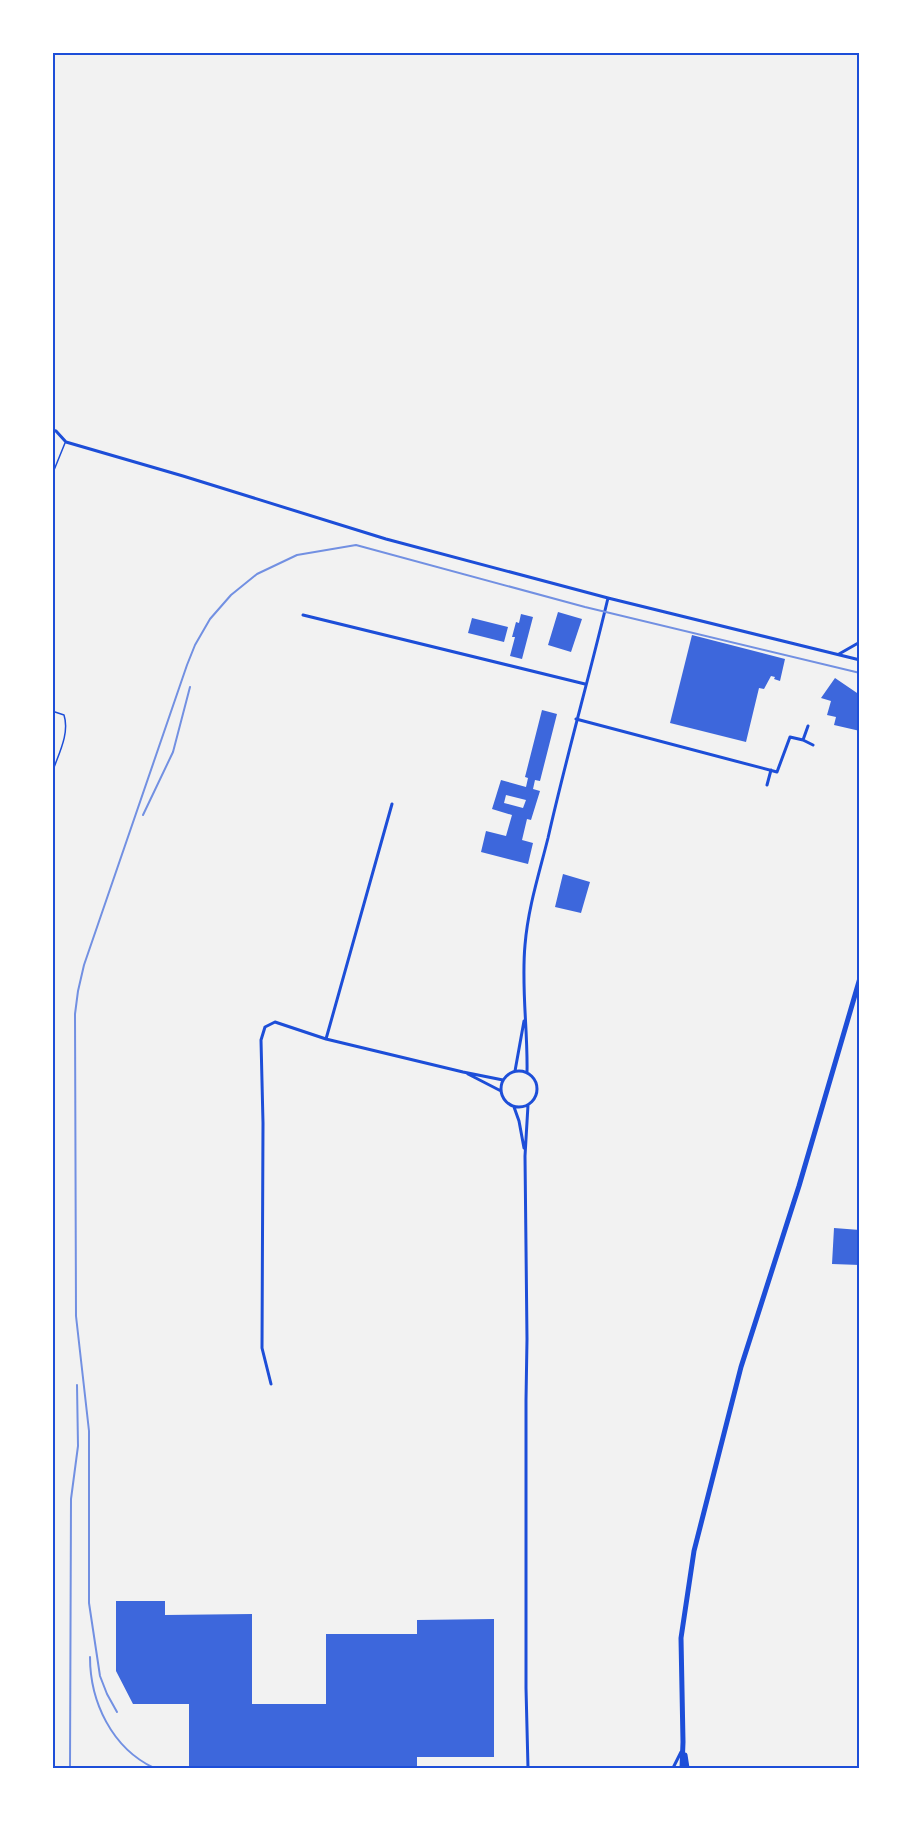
<svg xmlns="http://www.w3.org/2000/svg" width="912" height="1821" viewBox="0 0 912 1821" font-family="'Archivo Narrow',sans-serif">
<rect width="100%" height="100%" fill="#f2f2f2"/>
<path fill="#3d67dc" fill-rule="evenodd" d="M558 612 582 619 571 652 548 645Z
M521 614 533 617 522 659 510 656 515 637H512L516 622 519 623Z
M472 618 508 627 504 642 468 633Z
M692 635 785 659 780 681 774 679 775 677 771 676 764 689 759 688 746 742 670 723Z
M835 678 860 695V731L834 725 836 717 827 715 831 701 821 698Z
M542 710 557 714 540 781 535 780 533 789 540 791 531 820 527 819 522 840 533 843 528 864 481 852 486 831 506 836 512 815 492 809 501 780 526 787 528 778 525 777ZM506 795 526 800 523 808 504 803Z
M563 874 590 882 581 913 555 907Z
M834 1228 860 1230V1265L832 1264Z
M116 1601H165V1615L252 1614V1704H326V1634H417V1620L494 1619V1757H417V1768H191L189 1766V1704H133L116 1671Z"/>
<g fill="none" stroke-linecap="round" stroke-linejoin="round">
<path stroke="#1d4ed8" stroke-width="1.5" d="M52 475 65 443
M52 711 64 715C70 734 58 755 52 773"/>
<path stroke="#1d4ed8" stroke-width="3" d="M52 430 56 431 66 442 183 476 386 539 608 598 860 660
M303 615 585 684
M839 654 860 642
M576 719 777 772 790 737 803 740 808 726
M803 740 813 745
M767 785 771 770
M326 1039 392 804
M501 1089a18 18 0 1 1 36 0a18 18 0 1 1-36 0Z
M515 1071 524 1021
M527 1073C528 1030 521 988 525 945 528 908 539 874 548 838 566 758 589 678 608 598
M468 1074 501 1091
M514 1107 519 1121 524 1148
M271 1384 262 1348 263 1123 261 1040 265 1027 275 1022 326 1039 463 1072 503 1080
M528 1768 526 1688V1400L527 1339 525 1156 528 1105
M673 1768 681 1752"/>
<path stroke="#1d4ed8" stroke-width="5" d="M685 1755 687 1768
M682 1768 683 1742 681 1638 694 1551 741 1367 799 1186 860 978"/>
<path stroke="#7290e2" stroke-width="2" d="M143 815 173 752 190 687
M90 1657C90 1702 112 1748 154 1768
M117 1712 107 1694 100 1676 89 1603V1431L76 1316 75 1014 78 991 84 965 187 665 195 645 210 619 231 595 257 574 297 555 356 545 585 607 860 673
M70 1768 71 1499 78 1446 77 1385"/>
</g>
<rect width="912" height="1821" fill="none" stroke="#ffffff" stroke-width="108"/>
<rect x="54" y="54" width="804" height="1713" fill="none" stroke="#1d4ed8" stroke-width="2"/>
</svg>
